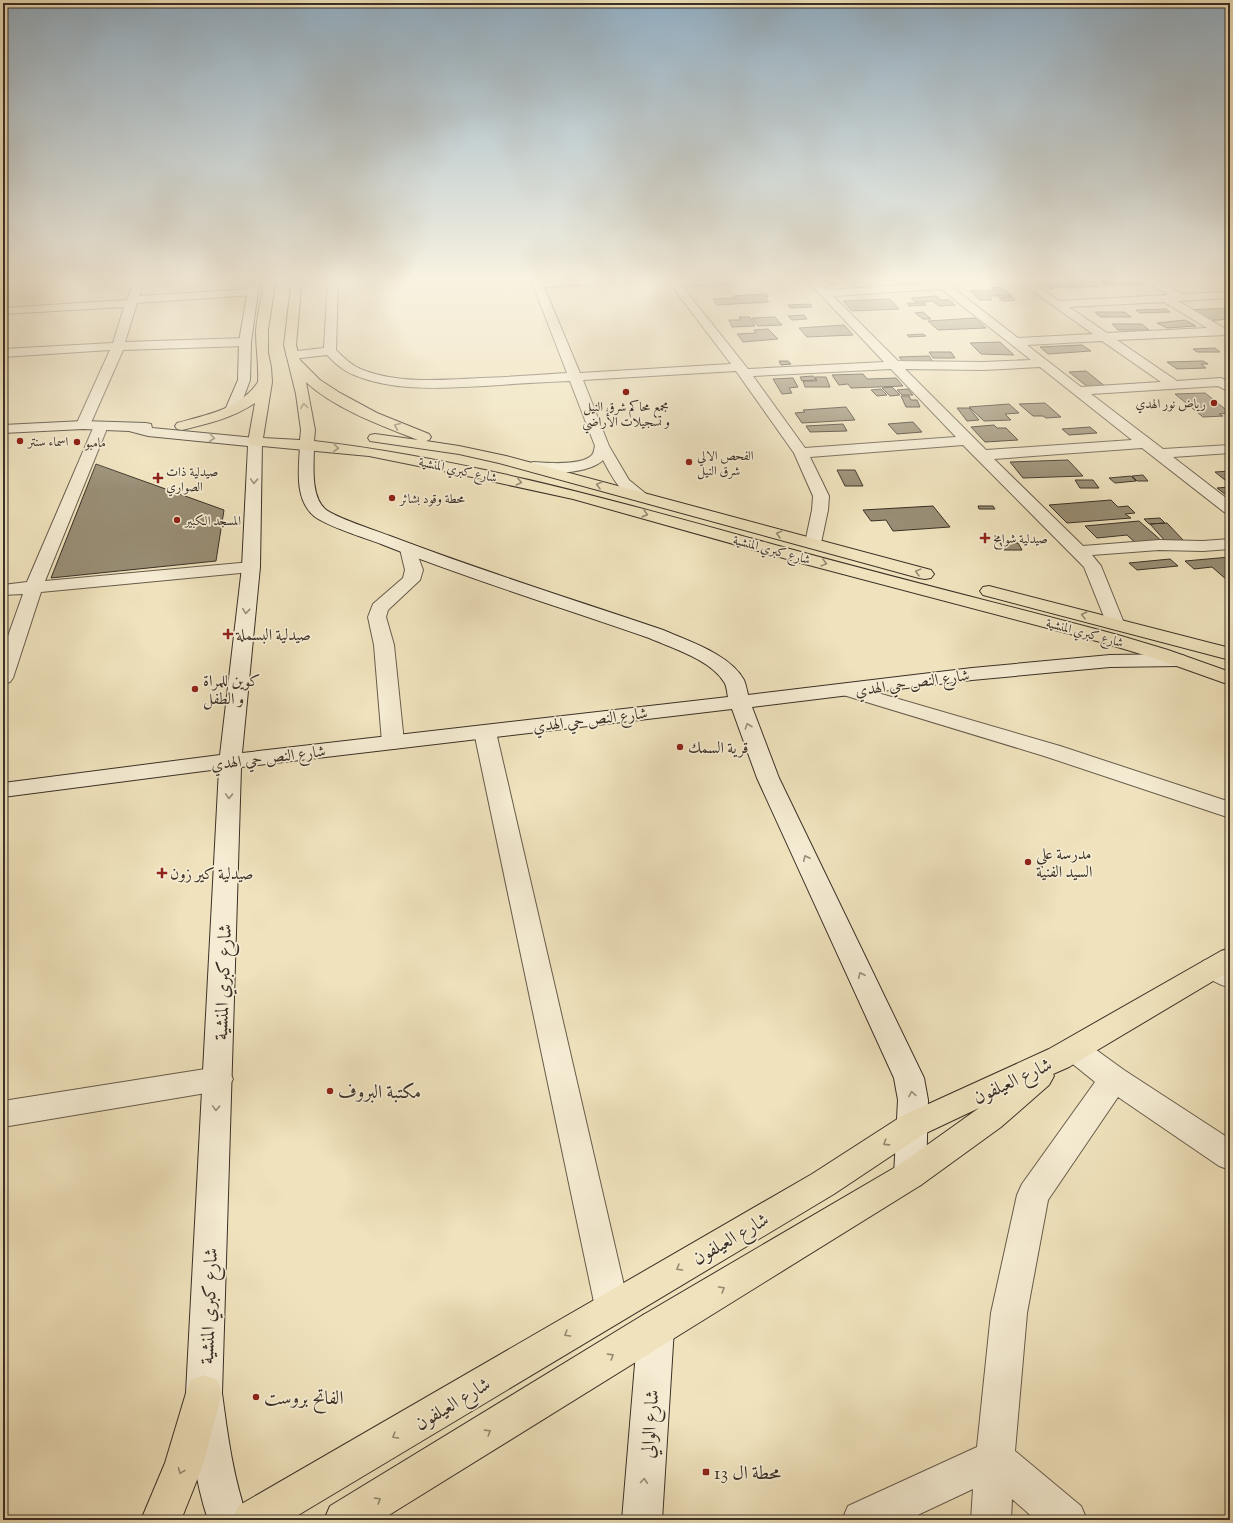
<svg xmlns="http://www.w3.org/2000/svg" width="1233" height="1523" viewBox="0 0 1233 1523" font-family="'Sorts Mill Goudy',Amiri,serif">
<rect width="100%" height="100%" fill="#efe2bc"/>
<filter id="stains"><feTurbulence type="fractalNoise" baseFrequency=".005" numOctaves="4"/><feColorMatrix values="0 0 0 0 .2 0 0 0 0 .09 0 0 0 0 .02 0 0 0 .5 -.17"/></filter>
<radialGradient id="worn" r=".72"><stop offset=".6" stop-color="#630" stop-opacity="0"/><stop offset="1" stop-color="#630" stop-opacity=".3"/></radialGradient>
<path fill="#988d74" stroke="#3a3026" d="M1134 277 1145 284 1105 285 1094 278Z
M1080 278 1094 279 1099 282H1093L1099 286 1049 288 1038 280Z
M825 280H832L837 285H830Z
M1001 287 1012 296H988L992 300H980L970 291 994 290 992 288Z
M766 294 768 297H764L769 302 717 305 713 299 735 298 733 296Z
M936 296 941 300H949L955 305 939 306 933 301 915 302 911 298Z
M1012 297 1015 300 1003 301 999 298Z
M890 299 899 309 852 311 843 301Z
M907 303H925L926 305 909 306Z
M810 304 812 307 790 308 788 305Z
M1230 308V319L1205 321 1187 310Z
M1166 309 1170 312 1140 313 1136 310Z
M923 312 931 319H923L915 313Z
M1095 312H1125L1131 317H1100Z
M804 315 807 319 792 320 788 316Z
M739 317H750L755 326 732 327 729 320H741Z
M775 317 782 325 758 326 752 318Z
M975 318 986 328 938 330 928 321Z
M1185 320 1196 326 1167 328 1157 323Z
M1112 324H1142L1149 330H1118Z
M844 325 853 335 807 337 799 328Z
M768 329 778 339 743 342 737 334 756 333 754 330Z
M923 334 926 336 909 337 907 335Z
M1000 342 1014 355 981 354 970 343Z
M1082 345 1091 351 1048 354 1040 347Z
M1215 348 1220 352H1197L1193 349Z
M929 352H951L955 358H933Z
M929 356 933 362H903L899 357Z
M779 361H788L791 364 781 365Z
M1203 361 1208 364H1201L1206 368 1177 369 1167 362Z
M1086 371 1106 387 1089 388 1069 372Z
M863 374 867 379 896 378 903 386 851 388 848 384 839 385 832 375Z
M813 376 816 380 802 381 800 377Z
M815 377H826L830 387H805L803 381H817Z
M793 378 798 387 789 388 792 393 782 394 773 379Z
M892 387 900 395 890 396 882 388Z
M881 389 887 395 877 396 871 390Z
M908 389 913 395H902L897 390Z
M1205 393 1230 413 1219 414 1223 416 1203 417 1175 394Z
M901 396H909L911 400H917L920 407H906Z
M1045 403 1061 417 1046 418 1043 416H1033L1019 404Z
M1009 404 1019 413 1005 414 1011 420 984 421 969 407Z
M846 407 855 420 802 423 795 413 805 412 803 410Z
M957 408H969L979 420 967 421Z
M913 422 922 432 897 434 888 424Z
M843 424 847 431 810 432 806 426Z
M994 425 997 428H1006L1018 440 985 442 971 427Z
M1090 427 1097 433 1069 435 1062 429Z
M1068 460 1083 476 1023 478 1010 462Z
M96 464 224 510 216 561 51 578Z
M837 470H855L863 486H845Z
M1230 471V484L1215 472Z
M1143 475 1148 481H1137L1132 476Z
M1131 476 1136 481 1115 483 1109 478Z
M1075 480H1093L1099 488H1080Z
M1230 487V498L1217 488Z
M1111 500 1118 507 1128 506 1135 513 1125 514 1131 518 1067 523 1049 505Z
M933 506 950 527 893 531 886 520 871 521 863 510Z
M978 506H993L995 509H979Z
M1160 518 1165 523 1149 524 1144 519Z
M1139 521 1164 543 1139 546 1127 535 1097 538 1085 526Z
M1167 523 1184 541 1166 542 1150 524Z
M1000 543H1018L1022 550H1004Z
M1230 557V580H1227L1212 567 1194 569 1185 561Z
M1170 559 1178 566 1137 570 1129 563Z"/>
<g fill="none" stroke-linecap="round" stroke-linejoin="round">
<defs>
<path id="street" d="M136 277H146L139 296 252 289 257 292 252 295 137 303 125 342 245 338 249 339 251 342 249 345 245 346 123 350 90 425 88 428 83 429 78 428 76 425 110 350 3 357V349L113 343 124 307 3 314V308L127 300Z
M328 277H338L336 350C344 358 352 366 363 370 400 384 442 380 481 378 510 377 538 375 567 373L530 277H540L542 280 597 277H657L652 280 544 287 580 373 731 364 665 277H676L678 280 723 277H789L784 280 682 286 748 369 884 362 804 277H815L827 290 933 283 927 277H939L1018 338 1093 334 1013 277H1025L1059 301 1168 295 1139 277H1152L1182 294 1230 292V298L1178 301 1226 329 1228 332 1226 335 1117 340 1177 381 1221 378 1230 382V392L1218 386 1091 394 1163 449 1230 445V453L1173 457 1230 501V514L1224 512 1142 448 994 459 1083 546 1159 540 1203 541 1230 539V549L1203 551 1159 550 1092 555 1101 566 1124 623 1122 627 1115 629 1108 627 1084 567 963 445 810 457 829 496 828 510 821 543 819 547 813 548 807 547 805 543 812 510 813 496 794 453 736 371 583 380 609 446 629 480 650 497 648 500C626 506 611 475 603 460 589 474 547 475 528 470L525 467 528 464 533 462C547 463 582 466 592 455 594 453 594 449 595 446L570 381C541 382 513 384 484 386 441 388 395 392 354 375 343 371 335 363 327 355L292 359 288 358 286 355 288 352 324 348ZM941 289 1031 360 983 362 898 361 833 296ZM1164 302 1207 328 1107 333 1069 307ZM1102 341 1161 382 1081 387 1027 345ZM1040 367 1132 440 986 450 905 369 983 370ZM891 369 956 437 805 448 753 376Z
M101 422 106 423 108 426 45 581 251 562 257 563 260 567 257 571 251 572 41 592 13 678 10 682 3 684V650L23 594 3 595V585L27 582 94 426 96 423Z
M408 544 414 545 423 570 420 580 388 610 386 617 394 645 404 742 401 747 393 749 385 747 382 742 374 645 368 617 373 604 403 578 405 570 400 549 402 545Z
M847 684 1060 746 1230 802V818L1044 756 840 694 837 690 840 686Z
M485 726 493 727 496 732 629 1307 624 1319 612 1324 600 1319 595 1307 474 732 477 727Z
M1213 958 1230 965V988C1218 984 1206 979 1200 968L1203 961Z
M1074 1037 1084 1041 1124 1070 1230 1139V1170L1219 1166 1118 1097 1048 1200 1027 1313 1015 1451 1081 1506 1087 1520H1036L1012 1499 1011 1520H971L973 1489 907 1520H842L848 1506 977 1447 991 1313 1017 1195 1022 1184 1095 1082 1064 1057 1060 1049 1064 1041Z
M218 1067 228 1070 233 1079 228 1088 218 1091 3 1127V1101Z"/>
<path id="secondary" d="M250 277H260L251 342 250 380 239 410 237 413 232 414 227 413 225 410 238 380 239 342Z
M83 421 146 423 151 424 152 428 255 438 260 439 262 442 260 567 242 753 728 697C727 693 727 686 724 682 711 660 672 648 649 638 560 607 469 579 381 544 365 538 326 526 314 516 294 499 299 468 300 445L302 442 307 441 312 442 314 445C314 464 310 495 325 509 336 518 375 530 390 536 479 570 572 599 663 630 688 641 730 654 744 680 746 685 747 690 748 695L972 668 1110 655 1178 654 1185 656 1188 660 1185 664 1178 666 1110 667 972 680 752 707 779 778 924 1078 928 1100 926 1175 921 1185 910 1189 899 1185 894 1175 898 1100 894 1078 757 778 732 709 241 767 222 1393C228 1438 233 1477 248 1520H208C194 1477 190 1438 186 1393L219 769 3 797V783L220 755 242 567 248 446 148 436 129 431 83 429 3 433V425Z
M656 1310 669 1315 674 1328 662 1520H622L638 1328 643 1315Z"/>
<path id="primary" d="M266 277H276L268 330V353L271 367 272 382 263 438 300 440 301 430 296 394 284 345 292 277H302L296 345 300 360 320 380 340 393 377 413 429 434 431 437 429 440 426 441 459 446 506 456 931 570 934 574 931 578 925 579 919 578 499 463 459 454 370 441 368 438 370 435 375 434 418 440C382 426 335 409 306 382L315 430 314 441C469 459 619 502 768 543 884 575 1001 604 1118 635L1168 650 1230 672V685L1154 658 1104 643 801 563 573 499 458 474 369 456 250 445 248 442 255 403C233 418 207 424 182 430L177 429 175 426 177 423C207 415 240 409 258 382 259 365 256 349 256 332 257 314 262 295 266 277Z
M989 586 1230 648V660L983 595 980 591 983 587Z
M1230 948V971L1069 1067 1053 1074 1054 1076 1049 1085 1001 1127 921 1185 381 1520H324L330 1506 643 1315 899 1165 979 1108 924 1134 834 1194 290 1520H232L238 1506 812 1174 902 1116 1049 1049 1221 951Z
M204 1375 217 1380 222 1393 203 1465 181 1520H141L165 1463 186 1393 191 1380Z"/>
</defs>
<use href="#street" stroke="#675c4c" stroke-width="2"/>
<use href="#secondary" stroke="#3a3026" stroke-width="2"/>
<use href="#primary" stroke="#3a3026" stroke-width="2"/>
<use href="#street" fill="#f5ecd3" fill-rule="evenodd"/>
<use href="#secondary" fill="#f5ecd3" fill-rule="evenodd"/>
<use href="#primary" fill="#efe2bc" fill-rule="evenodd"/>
</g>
<defs><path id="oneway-chevron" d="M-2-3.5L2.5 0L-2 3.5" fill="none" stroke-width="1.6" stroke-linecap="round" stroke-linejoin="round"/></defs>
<g stroke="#948971">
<use href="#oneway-chevron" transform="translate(304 406) rotate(-98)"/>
<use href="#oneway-chevron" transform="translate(397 426) rotate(-157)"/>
<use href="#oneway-chevron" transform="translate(336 448) rotate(5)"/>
<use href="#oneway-chevron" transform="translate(519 482) rotate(12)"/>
<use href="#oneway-chevron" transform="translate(599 485) rotate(-165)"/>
<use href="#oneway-chevron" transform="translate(645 514) rotate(16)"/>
<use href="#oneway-chevron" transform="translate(779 534) rotate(-165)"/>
<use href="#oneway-chevron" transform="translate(824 563) rotate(15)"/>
<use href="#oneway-chevron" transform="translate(918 572) rotate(-165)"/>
<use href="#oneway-chevron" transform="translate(1084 615) rotate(-166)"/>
<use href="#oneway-chevron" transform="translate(886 1143) rotate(147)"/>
<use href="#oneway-chevron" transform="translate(679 1268) rotate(150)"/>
<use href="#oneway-chevron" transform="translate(722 1289) rotate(-31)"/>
<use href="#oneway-chevron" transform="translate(567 1334) rotate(149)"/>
<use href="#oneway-chevron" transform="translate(611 1356) rotate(-32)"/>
<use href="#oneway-chevron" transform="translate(488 1432) rotate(-32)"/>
<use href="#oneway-chevron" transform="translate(395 1436) rotate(149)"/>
<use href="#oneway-chevron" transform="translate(181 1471) rotate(111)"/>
<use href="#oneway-chevron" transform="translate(378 1500) rotate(-32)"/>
</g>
<g stroke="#988e7c">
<use href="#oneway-chevron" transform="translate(212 438) rotate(6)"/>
<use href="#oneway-chevron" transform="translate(254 481) rotate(92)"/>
<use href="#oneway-chevron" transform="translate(246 611) rotate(96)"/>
<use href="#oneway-chevron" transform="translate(748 726) rotate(-109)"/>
<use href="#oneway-chevron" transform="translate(229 796) rotate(92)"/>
<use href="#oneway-chevron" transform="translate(806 858) rotate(-115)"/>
<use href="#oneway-chevron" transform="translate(861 975) rotate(-115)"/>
<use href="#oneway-chevron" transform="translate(912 1094) rotate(-99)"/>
<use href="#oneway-chevron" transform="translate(216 1108) rotate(92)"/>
<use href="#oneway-chevron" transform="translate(644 1481) rotate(-86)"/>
</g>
<linearGradient id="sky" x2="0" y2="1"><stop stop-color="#92aec2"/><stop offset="0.57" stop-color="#f8f2e1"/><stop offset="1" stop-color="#f8f2e1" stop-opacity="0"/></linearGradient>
<rect width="1233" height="490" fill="url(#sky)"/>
<g fill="#8f2418" stroke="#f5ecd3" stroke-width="1.5">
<circle cx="626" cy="392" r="4"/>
<circle cx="1214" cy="403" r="4"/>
<circle cx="20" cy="441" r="4"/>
<circle cx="77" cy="442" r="4"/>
<circle cx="689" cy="462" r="4"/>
<path d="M156 472h4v4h4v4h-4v4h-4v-4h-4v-4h4z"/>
<circle cx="392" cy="498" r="4"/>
<circle cx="177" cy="520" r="4"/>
<path d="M983 532h4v4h4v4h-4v4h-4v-4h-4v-4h4z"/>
<path d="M226 628h4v4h4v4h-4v4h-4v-4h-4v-4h4z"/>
<circle cx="195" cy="689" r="4"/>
<circle cx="680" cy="747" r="4"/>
<circle cx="1028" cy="862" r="4"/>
<path d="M160 867h4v4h4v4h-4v4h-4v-4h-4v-4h4z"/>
<circle cx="330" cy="1091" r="4"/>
<circle cx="256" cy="1397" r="4"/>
<rect x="702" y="1468" width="8" height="8" rx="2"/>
</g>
<g text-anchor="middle" stroke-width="3.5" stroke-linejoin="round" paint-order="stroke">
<g font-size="13" fill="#3a3026" stroke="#f5ecd3" text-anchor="start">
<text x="1206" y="408" text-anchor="end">رياض نور الهدي</text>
<text x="626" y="411" text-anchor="middle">مجمع محاكم شرق النيل<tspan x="626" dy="15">و تسجيلات الأراضي</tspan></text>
<text x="28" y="446">اسماء سنتر</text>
<text x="85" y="447">مامبو</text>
<text x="697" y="460">الفحص الالي<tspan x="697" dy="15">شرق النيل</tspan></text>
<text x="166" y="476">صيدلية ذات<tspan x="166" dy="15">الصواري</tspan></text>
<text x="400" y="503">محطة وقود بشائر</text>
<text x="185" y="525">المسجد الكبير</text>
<text x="993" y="543">صيدلية شوامخ</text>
</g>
<g font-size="13" fill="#3a3026" stroke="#f5ecd3">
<text transform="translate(458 469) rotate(12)" y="5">شارع كبري المنشية</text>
<text transform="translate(772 549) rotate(15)" y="5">شارع كبري المنشية</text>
<text transform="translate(1085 632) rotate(15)" y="5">شارع كبري المنشية</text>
</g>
<g font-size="16" fill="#3a3026" stroke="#f5ecd3" text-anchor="start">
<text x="236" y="640">صيدلية البسملة</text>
<text x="203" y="686">كوين للمراة<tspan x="203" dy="18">و الطفل</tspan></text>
<text x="688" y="753">قرية السمك</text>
<text x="1036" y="859">مدرسة علي<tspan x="1036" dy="18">السيد الفنية</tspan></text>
<text x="170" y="879">صيدلية كير زون</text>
</g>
<g font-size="16" fill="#3a3026" stroke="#f5ecd3">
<text transform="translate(912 682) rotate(-8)" y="6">شارع النص حي الهدي</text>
<text transform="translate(590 719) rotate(-7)" y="6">شارع النص حي الهدي</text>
<text transform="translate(268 757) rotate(-7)" y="6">شارع النص حي الهدي</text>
</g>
<g font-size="19" fill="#3a3026" stroke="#f5ecd3">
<text transform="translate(222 982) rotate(-88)" y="7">شارع كبري المنشية</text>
<text transform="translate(1012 1080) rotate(-25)" y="7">شارع العيلفون</text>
<text transform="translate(730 1238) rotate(-30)" y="7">شارع العيلفون</text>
<text transform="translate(208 1306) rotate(-88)" y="7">شارع كبري المنشية</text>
<text transform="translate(452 1403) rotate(-31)" y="7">شارع العيلفون</text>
<text transform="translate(649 1424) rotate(-86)" y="7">شارع الوالي</text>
</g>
<g font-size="19" fill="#3a3026" stroke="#f5ecd3" text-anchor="start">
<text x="338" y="1098">مكتبة البروف</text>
<text x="264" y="1404">الفاتح بروست</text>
<text x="714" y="1479">محطة ال 13</text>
</g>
</g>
<rect width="1233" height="1523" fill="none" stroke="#efe2bc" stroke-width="16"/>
<rect x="4" y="4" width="1225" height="1515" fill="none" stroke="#3a3026" stroke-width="2"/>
<rect x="8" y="8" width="1217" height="1507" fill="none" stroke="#3a3026"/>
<rect width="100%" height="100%" filter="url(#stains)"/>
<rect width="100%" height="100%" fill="url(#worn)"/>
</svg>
